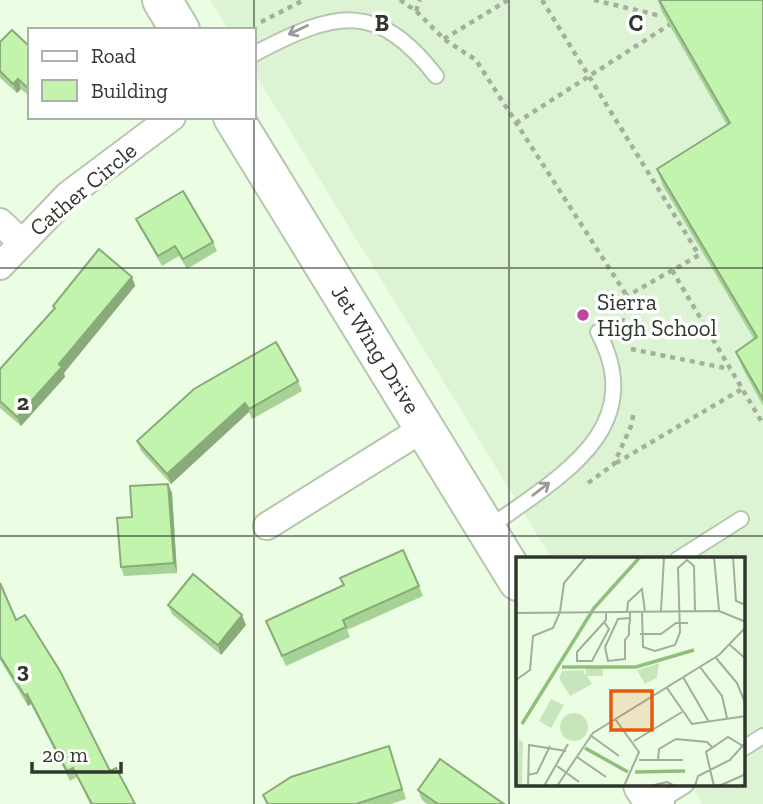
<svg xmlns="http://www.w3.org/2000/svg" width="763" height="804" viewBox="0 0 763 804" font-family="'Zilla Slab',serif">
<rect width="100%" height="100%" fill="#ebfee4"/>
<path fill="#ddf4d4" d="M210 0H763V804H702L691 785H744V559H552L254 72V30H228Z"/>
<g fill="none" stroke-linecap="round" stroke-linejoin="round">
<defs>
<path id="service" d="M254 54C335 11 377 0 436 76
M487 529C555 479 651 431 598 332
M678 559 741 519
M744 748 763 736
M657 803 686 785"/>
<path id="minor" d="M0 222 21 242
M0 266 68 195 172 117
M267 526 424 428"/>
<path id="secondary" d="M162 0 180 30
M233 117 518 581
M643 785 655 804"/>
</defs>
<use href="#service" stroke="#b5c7ae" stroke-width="18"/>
<use href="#minor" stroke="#b5c7ae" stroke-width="30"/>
<use href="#secondary" stroke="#b5c7ae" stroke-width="42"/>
<path stroke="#a2b09d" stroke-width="4.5" stroke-dasharray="5 5" stroke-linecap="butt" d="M400 0 416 11 444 39 476 60 627 296 621 328
M542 0 699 255 627 296
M594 0 661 16
M416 11 420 0
M261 22 304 0
M444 39 508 0
M516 123 672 23
M672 270 763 424
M631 349 730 369
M616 463 742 389
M588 483 614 464 631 426 634 411"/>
<use href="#service" stroke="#fff" stroke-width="14"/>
<use href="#minor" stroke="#fff" stroke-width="26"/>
<use href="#secondary" stroke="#fff" stroke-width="38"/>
</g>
<path fill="#a7d295" d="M658 0H763V406L743 369 736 352 754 339 663 186 657 169 727 125 662 12Z
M0 42 30 47V97L21 89 17 93 0 78Z
M136 219 213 242 217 251 187 269 179 256 162 266 140 228Z
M132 277 135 286 64 373 65 377 21 426 0 408V369L54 309 53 306Z
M298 381 302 391 252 419 249 412 171 484 141 451 137 441Z
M168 484 172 493 177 573 124 576 121 567 132 517Z
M340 578 419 586 423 596 347 630 350 637 286 666 266 621 343 586Z
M0 583 16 620 110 771 135 804H90L77 777 70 781 31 704 28 706 0 660Z
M168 605 246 625 221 655 172 614Z
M389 746 406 799 391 804H266L263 795Z
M418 790 504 804H427L422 800Z"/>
<path fill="#88ab79" d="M18 79 21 89 17 93 13 84Z
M132 277 135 286 64 373 65 377 21 426 17 417Z
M245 403 249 412 171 484 167 474Z
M168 484 172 493 177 573 174 563Z
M242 615 246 625 221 655 218 645Z
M27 694 31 704 28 706 25 696Z"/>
<path fill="#c2f4ad" stroke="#88ab79" stroke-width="2" d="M659 0H763V399L736 352 757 337 657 169 730 123Z
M12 30 30 47V90L18 79 13 84 0 71V42Z
M183 191 213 242 183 259 175 246 158 256 136 219Z
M99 249 132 277 59 364 62 367 17 417 0 401V369L55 308 53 306Z
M276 342 298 381 249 409 245 403 167 474 137 441 194 389Z
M168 484 174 563 121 567 117 518 132 517 130 486Z
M403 550 419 586 343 620 346 627 282 656 266 621 344 585 340 578Z
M193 574 242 615 218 645 168 605Z
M0 583 16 620 25 615 60 671 110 771 116 768 135 804H92L73 768 67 771 27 694 25 696 0 656Z
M389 746 402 789 356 804H268L263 795 291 777Z
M440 759 504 804H438L418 790Z"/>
<defs><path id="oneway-shaft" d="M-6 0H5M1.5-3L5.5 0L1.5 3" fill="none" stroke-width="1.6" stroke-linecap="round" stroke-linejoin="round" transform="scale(1.75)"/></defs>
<g stroke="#989b96">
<use href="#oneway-shaft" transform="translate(298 30) rotate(154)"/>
<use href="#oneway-shaft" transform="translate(541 489) rotate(-37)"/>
</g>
<path fill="none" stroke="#30372d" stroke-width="2" stroke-opacity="0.55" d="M254 0V804M509 0V804M0 268H763M0 536H763"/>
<circle fill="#be48a0" stroke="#fff" stroke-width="2.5" cx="583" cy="315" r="7"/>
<g text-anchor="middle" stroke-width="7" stroke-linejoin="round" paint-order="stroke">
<g font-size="23" fill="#30372d" stroke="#fff">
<text transform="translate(83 189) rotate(-40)" y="8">Cather Circle</text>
<text transform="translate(376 349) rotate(58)" y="8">Jet Wing Drive</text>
</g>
<g font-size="23" fill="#30372d" stroke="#fff" text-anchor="start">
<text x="597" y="310">Sierra<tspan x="597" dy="26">High School</tspan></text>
</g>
</g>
<g transform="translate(516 557)">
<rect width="229" height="229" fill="#ebfee4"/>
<path d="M143 106 141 121 129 127 121 113ZM3 181 7 186 6 229H0Z" fill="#c8e6bc"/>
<path d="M70 111H87V119H71L76 127 54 139 43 121 46 114 67 113 70 119ZM35 142 48 148 35 171 23 164ZM44 170a14 14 0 1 1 28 0a14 14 0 1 1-28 0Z" fill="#c8e6bc"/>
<path fill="none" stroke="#90bf7b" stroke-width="3.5" d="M46 110H120L178 93M6 167 78 51 124 0M69 191 112 215M119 215 169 214"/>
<path fill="none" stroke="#a0ae9b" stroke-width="2" d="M198 0 203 53M217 0 220 44 230 48M145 54 148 0M44 55 48 26 70 0M111 55 112 45 126 32 129 55M0 56 203 54 230 65M126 56 127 90 139 94 159 88 164 75 162 11 171 3 178 9 179 54M114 61 102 62 89 90 92 104 109 102V83L113 78V69L114 64V55M88 65 93 72 76 104H61V95L90 63V55M124 77H145L160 66H172M214 88 230 102M200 101 221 126 230 148M184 110 206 139 211 161M167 120 193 165M0 123 14 113 17 79 37 71 44 55M151 131 176 167 230 159M99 162 123 195 108 229M74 178 103 199M118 184 166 155M61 200 90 220M123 203H167M142 203 143 192 160 182 191 185 197 191M41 209 63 225M12 218 21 216 34 189M12 229 13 188 50 194M28 229 52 187M41 229 77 176 203 98 230 70M134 229 151 225 159 229M179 229 182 219 214 203 230 185M198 229 190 195 212 180 230 191M203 229 230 217"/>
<path fill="#e8590c" fill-opacity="0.15" stroke="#e8590c" stroke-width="3.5" d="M95 134H136V173H95Z"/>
<rect width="229" height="229" fill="none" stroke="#30372d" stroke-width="3.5"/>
</g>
<g font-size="23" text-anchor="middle" font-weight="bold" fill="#30372d" stroke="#fff" stroke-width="7" stroke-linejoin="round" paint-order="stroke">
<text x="382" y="31">B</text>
<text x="636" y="31">C</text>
<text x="23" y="410">2</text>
<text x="23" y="678">3</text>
</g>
<rect x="28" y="28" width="228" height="91" fill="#ffffff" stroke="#acafab" stroke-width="2"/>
<rect x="42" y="51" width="35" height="10" fill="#ffffff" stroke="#acafab" stroke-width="2"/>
<text x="91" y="63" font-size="21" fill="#30372d">Road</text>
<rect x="42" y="80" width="35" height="21" fill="#c2f4ad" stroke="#acafab" stroke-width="2"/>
<text x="91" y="98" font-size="21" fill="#30372d">Building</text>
<path d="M32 762v10h89v-10" fill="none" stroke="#30372d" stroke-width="3.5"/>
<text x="42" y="762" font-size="21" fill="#30372d" stroke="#ffffff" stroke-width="5" paint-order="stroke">20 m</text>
</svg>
